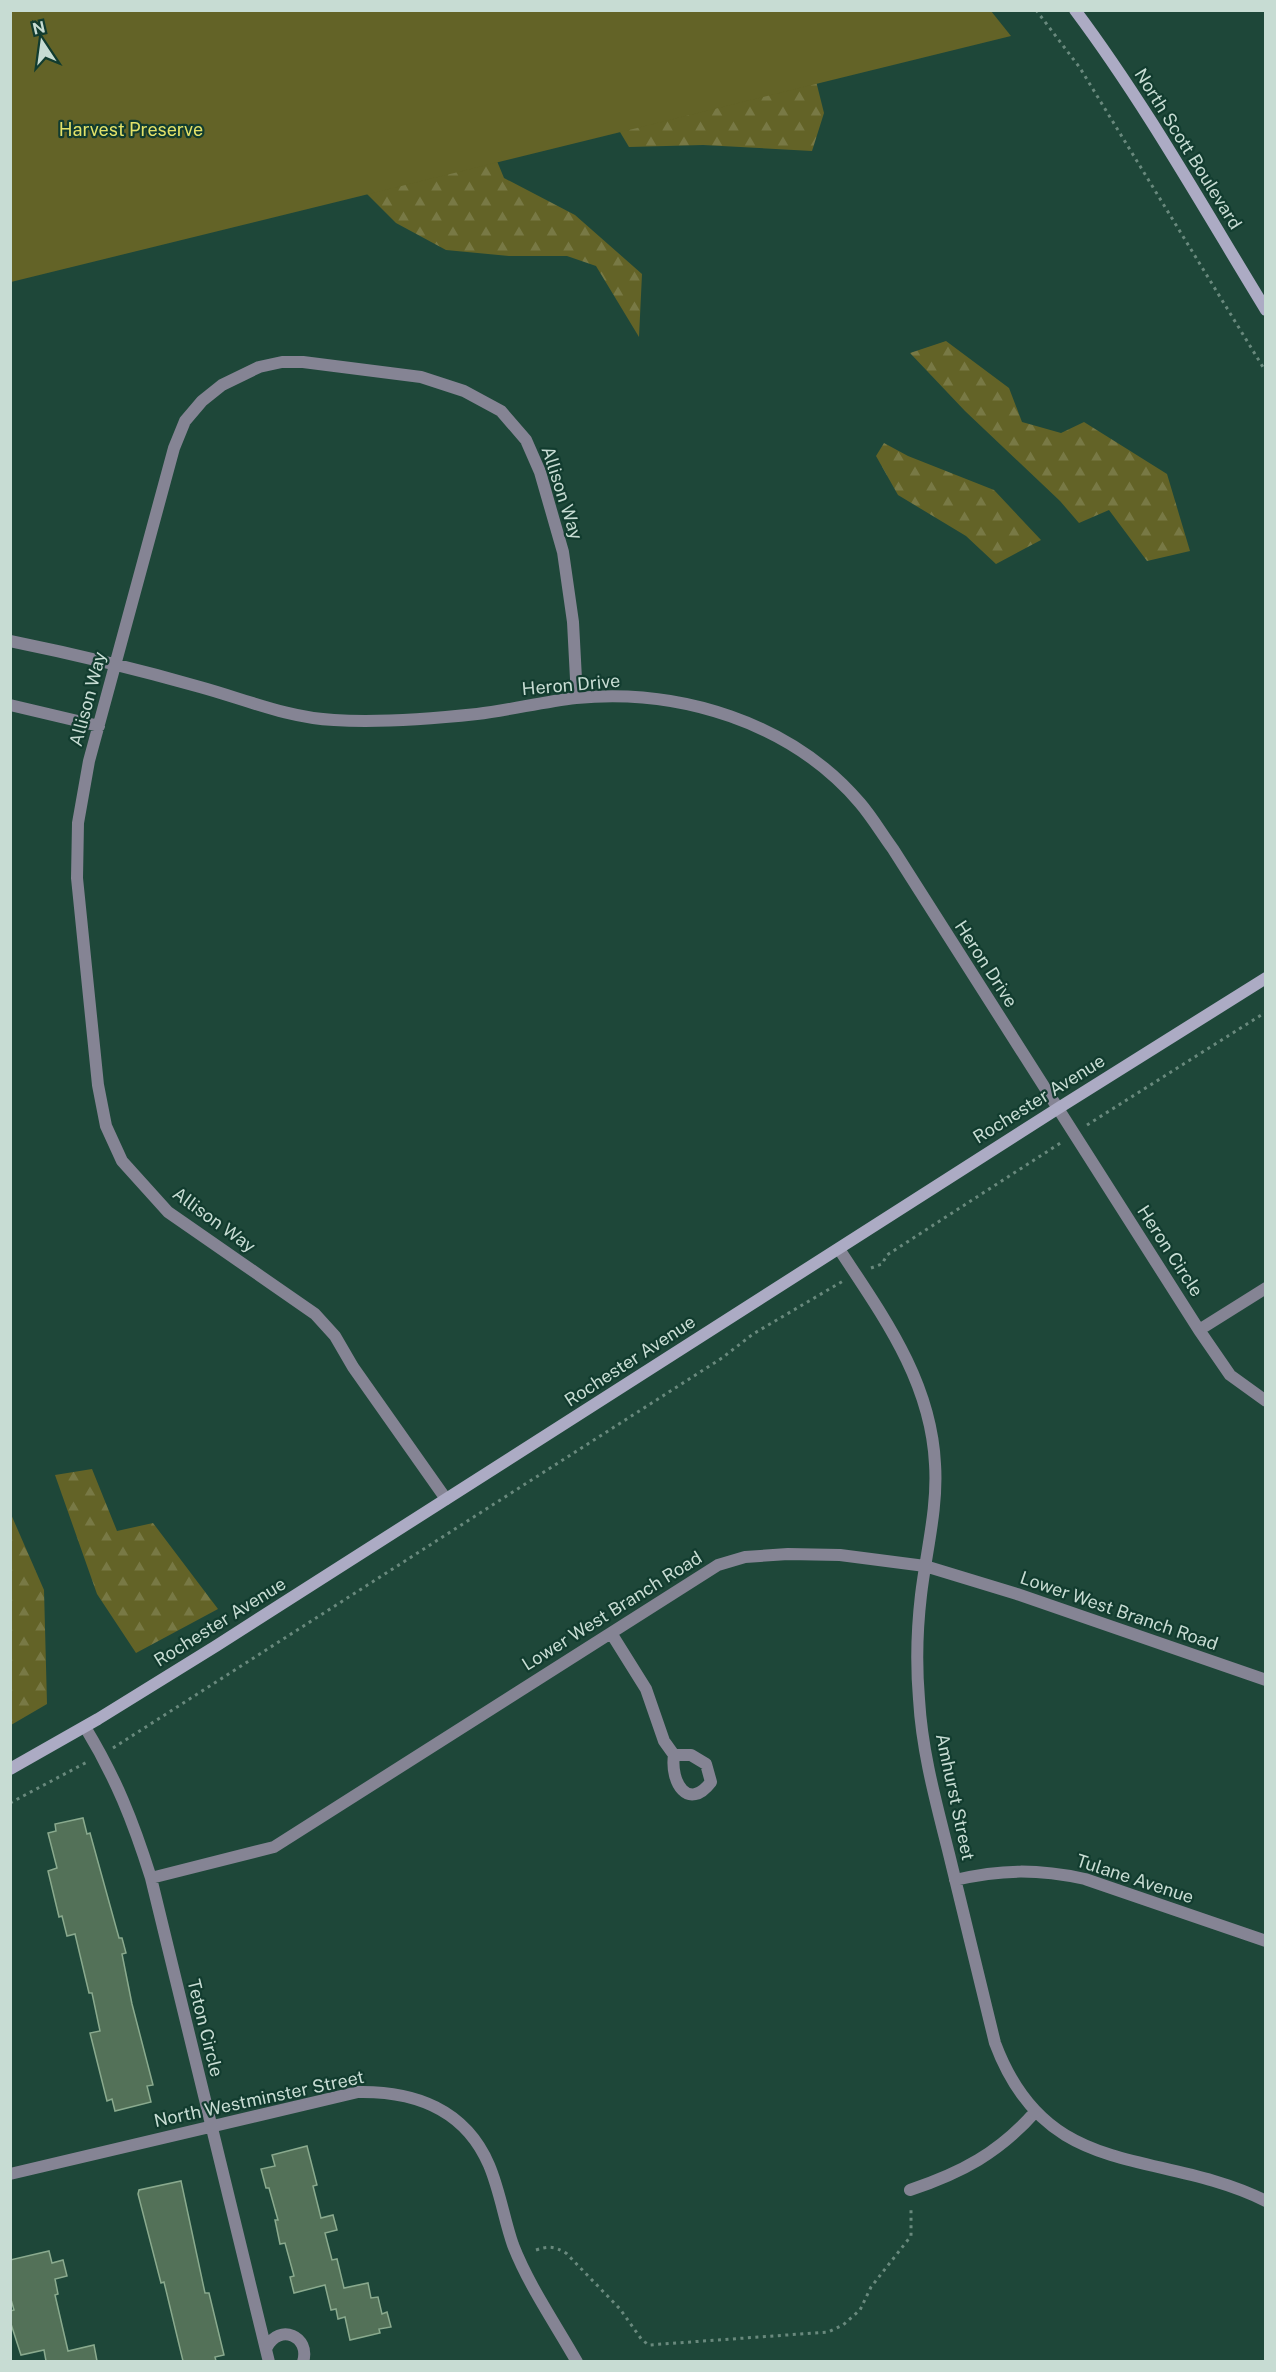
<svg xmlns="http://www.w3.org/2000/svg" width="1276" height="2372" viewBox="0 0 1276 2372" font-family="'Public Sans',sans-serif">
<defs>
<pattern id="forest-firs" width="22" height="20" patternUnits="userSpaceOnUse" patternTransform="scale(1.5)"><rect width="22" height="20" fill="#636327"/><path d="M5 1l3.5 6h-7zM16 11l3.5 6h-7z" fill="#787945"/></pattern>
</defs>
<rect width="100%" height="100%" fill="#1e4739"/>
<path fill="url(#forest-firs)" d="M226 11H425L439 33 457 11H633L719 28 809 53 824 113 812 151 703 145 629 147 590 82 522 81 475 108 504 178 575 215 642 274 639 337 596 266 567 256H509L446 250 396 223 356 183 390 129 379 90 348 75H284L247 59Z
M946 341 1009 388 1022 422 1061 433 1084 422 1167 474 1190 551 1147 561 1109 510 1079 523 1060 501 965 411 910 353Z
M884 443 908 456 994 490 1041 540 996 564 966 536 898 495 876 456Z
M92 1469 117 1531 153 1523 218 1609 136 1653 97 1594 55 1475Z
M10 1512 44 1590 47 1704 11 1725Z"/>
<path fill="#636327" d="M991 11 1011 36 11 282V11Z"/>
<path fill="#537158" stroke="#8aaa8e" stroke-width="1.5" d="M83 1818 87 1834 90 1833 119 1938H122L126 1953 122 1954 132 2004 153 2085 147 2086 151 2102 115 2111 112 2099 107 2101 90 2033 100 2031 92 1993H89L75 1934 67 1936 62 1916 59 1917 48 1871 57 1868 48 1833 56 1831 55 1824Z
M307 2146 317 2185 313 2186 321 2218 333 2215 337 2230 325 2233 332 2260 337 2259 344 2288 368 2283 371 2298 378 2297 382 2314 387 2312 391 2327 379 2329 380 2333 350 2340 345 2317 338 2319 336 2309 331 2310 325 2285 294 2293 290 2277 294 2276 285 2243 280 2244 275 2220H278L269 2188H266L261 2169 275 2166 272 2155Z
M181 2181 205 2293H209L224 2355 215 2357 216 2361H183L164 2282 161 2283 138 2194 139 2190Z
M49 2251 52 2263 63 2260 67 2276 55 2279 58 2294 55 2295 68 2351 94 2345 97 2361H46L44 2350 21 2355 10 2321V2311L14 2310 10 2296V2260Z"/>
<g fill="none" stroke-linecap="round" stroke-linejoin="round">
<path stroke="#69897d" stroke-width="3" stroke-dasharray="3 4.5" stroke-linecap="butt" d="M1036 10 1080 68 1266 372
M1087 1125 1266 1012
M871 1268 882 1264 887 1255 1062 1142
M113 1748 722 1358 753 1334 843 1281
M10 1803 89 1761
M536 2250C548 2246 554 2246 566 2253L620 2309 642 2340 649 2345 828 2332 843 2325 860 2310 871 2287 911 2236V2209"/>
<path stroke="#858494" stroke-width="12" d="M10 641C74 654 137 669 200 687 244 699 288 718 334 720 381 723 430 719 477 714 510 710 542 702 576 698 679 688 791 722 860 803 872 817 882 834 893 849L1199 1330 1230 1375 1266 1401
M10 705 99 726
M839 1249C883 1316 931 1381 935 1464 938 1508 926 1552 921 1595 917 1629 916 1664 919 1699 922 1752 936 1802 949 1854 964 1917 980 1980 995 2043 1047 2183 1156 2147 1266 2201
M1199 1330 1266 1288
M446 1499 353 1367 335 1336 315 1314 168 1212 122 1161 106 1126 98 1085 77 878 78 823 89 761 174 448 185 421 202 401 222 385 259 367 282 362H303L421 377 464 391 501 411 526 440 540 472 563 552 573 622 577 698
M611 1633 646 1689 664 1741 674 1755C670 1782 688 1812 711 1782L706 1764 691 1755H674
M85 1727C116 1778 133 1821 151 1878L269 2362
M151 1878 274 1847 718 1565 745 1557 788 1554 840 1555 925 1566 1017 1594 1266 1680
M955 1880C1002 1869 1038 1869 1085 1879L1266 1941
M10 2174 358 2092C414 2091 465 2109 489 2165 500 2191 504 2219 513 2245 529 2286 555 2323 577 2362
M910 2190C961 2173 999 2153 1035 2112
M267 2347C279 2323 311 2336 303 2362"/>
<path stroke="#acabc4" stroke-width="12" d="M1075 10C1146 105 1204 209 1266 310
M10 1769 98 1719 216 1646 1057 1109 1266 978"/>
</g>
<g text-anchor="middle" stroke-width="4.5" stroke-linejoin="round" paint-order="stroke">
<g font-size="18" fill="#e3e269" stroke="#123c2f">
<text x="131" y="136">Harvest Preserve</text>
</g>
<g font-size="18" fill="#c7dcd3" stroke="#123c2f">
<text transform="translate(1188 149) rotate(58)" y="6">North Scott Boulevard</text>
<text transform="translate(562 493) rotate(72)" y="6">Allison Way</text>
<text transform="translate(571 685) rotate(-5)" y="6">Heron Drive</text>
<text transform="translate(88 699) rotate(-75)" y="6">Allison Way</text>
<text transform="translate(986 964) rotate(57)" y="6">Heron Drive</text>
<text transform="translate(1039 1099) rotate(-32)" y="6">Rochester Avenue</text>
<text transform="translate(214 1220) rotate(36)" y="6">Allison Way</text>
<text transform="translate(1170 1251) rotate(57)" y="6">Heron Circle</text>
<text transform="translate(630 1361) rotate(-33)" y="6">Rochester Avenue</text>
<text transform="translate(612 1611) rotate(-32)" y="6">Lower West Branch Road</text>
<text transform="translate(1119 1611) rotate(19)" y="6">Lower West Branch Road</text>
<text transform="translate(220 1622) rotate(-32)" y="6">Rochester Avenue</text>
<text transform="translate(955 1797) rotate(78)" y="6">Amhurst Street</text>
<text transform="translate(1135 1879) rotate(18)" y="6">Tulane Avenue</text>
<text transform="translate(205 2028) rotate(76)" y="6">Teton Circle</text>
<text transform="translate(259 2099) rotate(-12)" y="6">North Westminster Street</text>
</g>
</g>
<rect width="1276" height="2372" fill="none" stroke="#c7dcd3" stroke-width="24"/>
<g transform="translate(42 42) rotate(347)" stroke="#123c2f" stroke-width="4.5" paint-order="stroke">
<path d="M0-4.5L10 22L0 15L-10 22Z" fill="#c7dcd3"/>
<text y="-9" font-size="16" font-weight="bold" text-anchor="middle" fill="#c7dcd3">N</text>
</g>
</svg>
